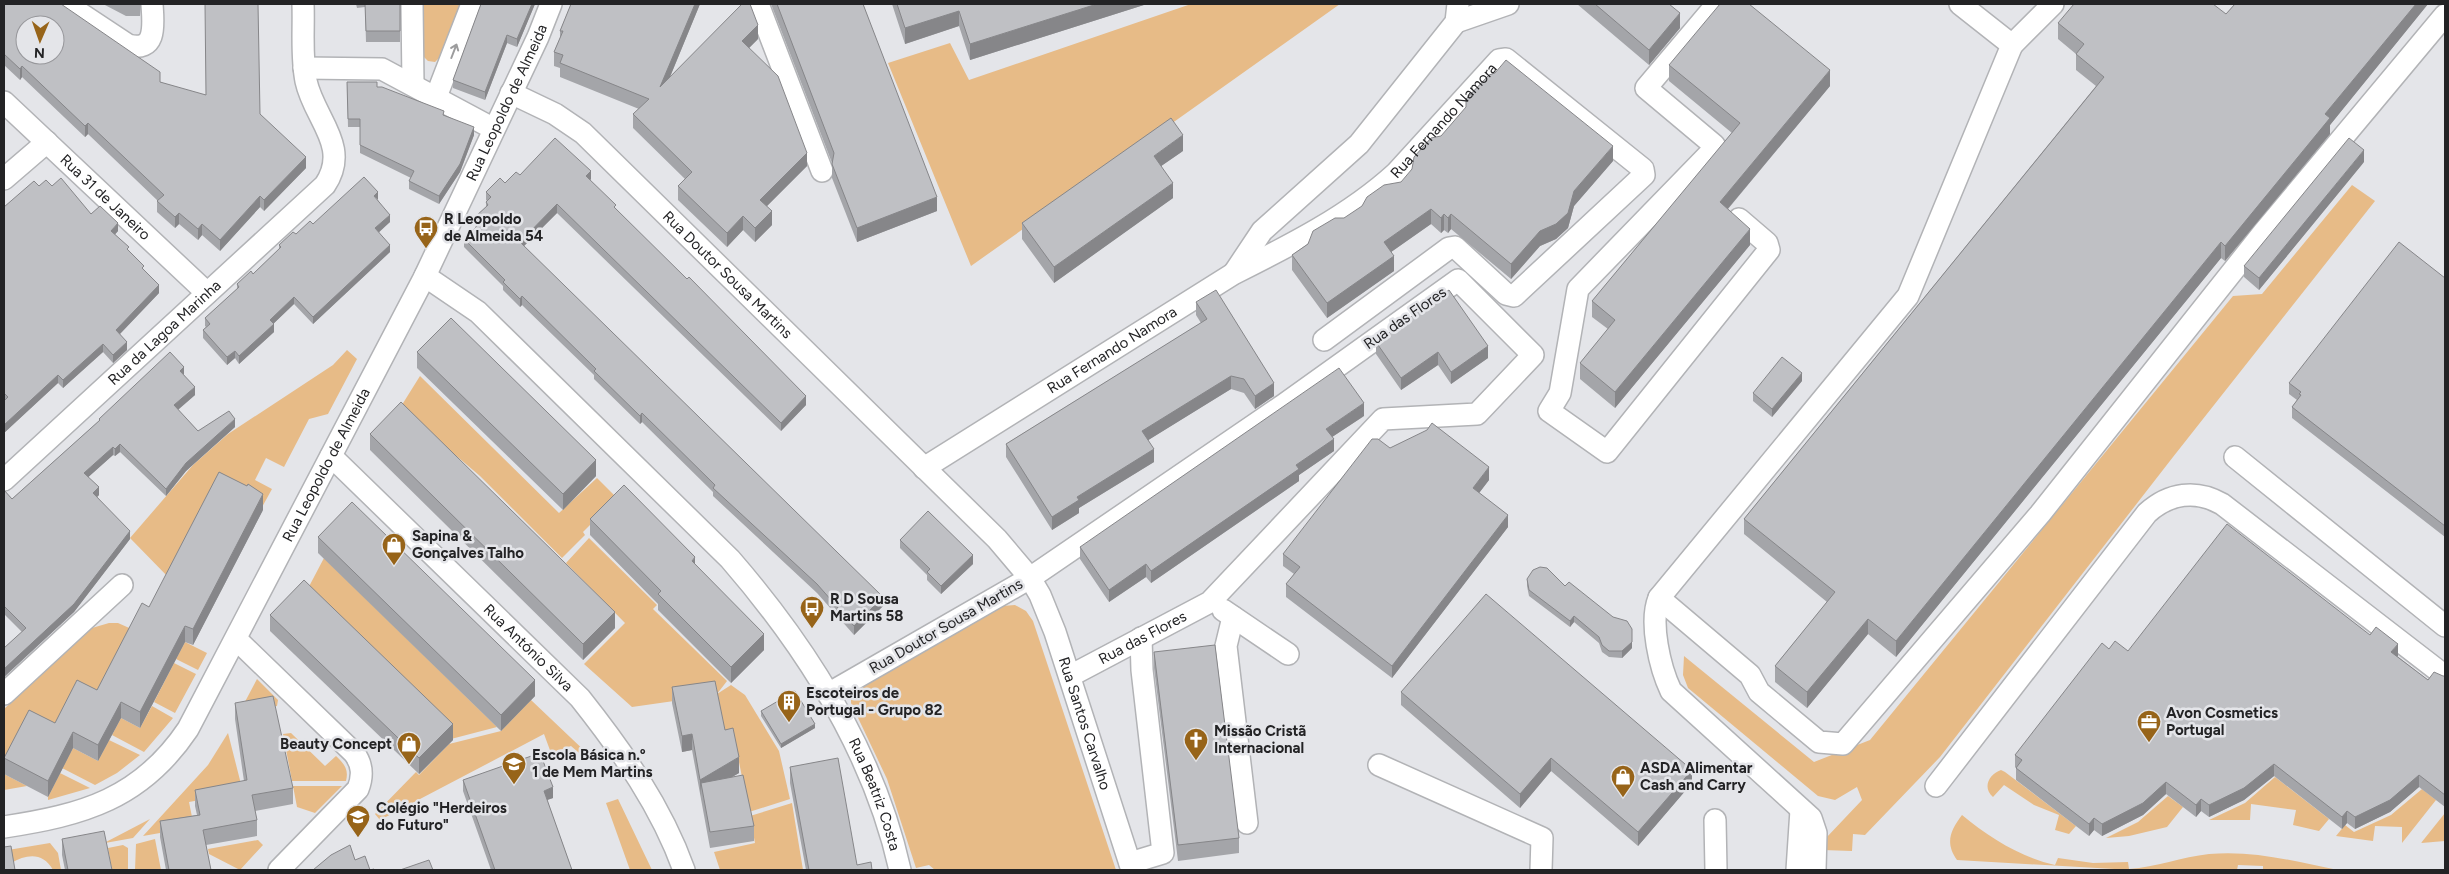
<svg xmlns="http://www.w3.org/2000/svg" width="2449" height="874" viewBox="0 0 2449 874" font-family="Figtree,sans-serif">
<rect width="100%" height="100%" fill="#e4e5e9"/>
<path fill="#e7bb87" d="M422 4H461L440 57 435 62 428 61 423 56Z
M1191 4H1340L971 266 888 63 950 43 969 80Z
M2352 185 2375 201 2173 457 1940 757 1865 835 1853 834 1852 851 1823 850 1826 838 1862 800 1857 787 1835 800 1818 796 1688 688 1683 675 1684 656 1814 762 1870 740 2233 296 2262 294Z
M347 350 357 359 328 414 309 419 284 467 266 458 255 480 272 489 261 509 171 580 130 538 193 465 228 434 333 365Z
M420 376 559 513 597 478 617 498 583 532 585 535 562 558 480 476 400 408Z
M589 538 657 605 653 609 727 681 717 694 731 685 745 695 779 751 790 799 749 812 735 742 727 744 716 695 632 707 584 664 625 623 566 563Z
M324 558 497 727 451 739 304 596Z
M1015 605 1026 611 1033 621 1116 870H935L929 865 916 868 887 779 851 703V696L855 690 1002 606Z
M109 623H118L136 631 97 706 4 774 27 786 4 790V709L92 628Z
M185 642 207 653 198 670 176 659Z
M174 663 196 674 175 713 154 702Z
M257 679 278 700 277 706 239 713Z
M531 700 590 756 585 758 571 746 551 753 544 734 380 820 375 814 416 772 419 775 449 744 501 731Z
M152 706 173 718 144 752 112 735 121 718 140 728Z
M228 733 243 792 189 802 194 827 143 836 208 765Z
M291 733 325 766 336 756C344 764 349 769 346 781H292L283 734Z
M109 740 140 755 117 773 95 785 62 768 73 748 98 761Z
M2001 770 2005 772 2076 826 2069 834 2055 830 2059 815 2034 805 2004 785 1993 797C1982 788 1989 774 2001 770Z
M60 773 90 788 48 800V797Z
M2275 777 2329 819 2319 831 2293 825 2296 810 2251 804 2250 820H2209L2245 803Z
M293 786H342L315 813 297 807Z
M2422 789 2436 800 2402 843V827L2375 826 2373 841 2336 836 2345 825 2354 832 2391 815Z
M2168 796 2183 807 2167 827 2129 836 2106 838 2138 822Z
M618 799 652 870H630L606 803Z
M792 803 803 870H720L714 852 755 843 750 816Z
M2445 813V841L2421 843Z
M1962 815C1990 838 2020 857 2055 865L2058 858 2093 863 2128 862 2129 869C2156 867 2182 857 2209 854 2253 850 2294 861 2338 870H2263V866L2238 865 2237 870H2132L1957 860C1945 843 1950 831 1962 815Z
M150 819 133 838 105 843 106 842Z
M155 839 161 870H135L136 844Z
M258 840 263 845 240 870 209 854 208 849Z
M50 843 58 853 61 870H53C43 852 27 854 11 863L8 850Z
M123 845 128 848V870H112L108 848Z"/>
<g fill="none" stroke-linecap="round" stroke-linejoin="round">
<defs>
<g id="minor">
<path d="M66 4 128 45C158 53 153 22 152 4"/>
<path d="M412 4 413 85"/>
<path d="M758 4 822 171"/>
<path d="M1717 4 1646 88 1714 145 1713 150 1578 289 1560 393 1549 411 1607 452 1769 250 1767 243 1739 219"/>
<path d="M1456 22 1508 4"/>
<path d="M2012 45 2053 4"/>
<path d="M304 68 382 69 494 129"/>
<path id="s1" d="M511 93 555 114 583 133 997 539 1030 578 828 694"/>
<path d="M436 97 472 4"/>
<path id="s2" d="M4 102 207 293"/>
<path d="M4 179 47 142"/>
<path d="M1234 273 1262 231 1359 144 1456 22 1458 4"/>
<path id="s3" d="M425 276 478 312 730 559C808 649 874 753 900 870"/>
<path id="s4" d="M331 456 580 698C622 751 661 806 684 870"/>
<path d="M2235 457 2445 626"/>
<path id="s5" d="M924 468 1233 274C1289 246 1349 216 1396 173L1499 60 1506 59 1643 169 1644 175 1514 296 1506 294 1455 247 1449 248 1324 340"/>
<path id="s6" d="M4 480 325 185C351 146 314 119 306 81 301 56 304 29 303 4"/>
<path d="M1659 598 1750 675 1759 692 1819 742 1843 744 2040 514 2263 233 2445 15"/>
<path d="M1223 610 1288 654"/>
<path d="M1233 617 1226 646 1247 823"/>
<path d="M236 639 354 753C363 765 363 776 358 789L279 870"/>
<path id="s7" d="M1070 676 1210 602 1383 419 1477 414 1533 355 1458 280 1282 406 1030 578 1040 595 1055 632 1132 870"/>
<path d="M4 694 122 585"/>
<path d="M1379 765 1542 838 1541 870"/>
<path d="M1936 786 2147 513C2169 493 2196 489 2222 504L2445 676"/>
<path d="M1715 820 1716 870"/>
<path id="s8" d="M4 827C83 815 141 799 188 729L425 276 538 37 551 4"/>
<path d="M1130 863 1163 853 1142 670 1141 638"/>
<path d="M1797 870 1801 810"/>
<path d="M1815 870 1816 833 1811 818 1671 691C1660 668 1649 622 1659 598L1908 296 2012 45 1960 4"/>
</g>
</defs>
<use href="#minor" stroke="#b2b3b6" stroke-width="24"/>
<use href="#minor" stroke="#fff" stroke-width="21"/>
</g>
<path fill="#a4a5a9" d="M4 4 160 82 260 114 306 168 264 211 260 207 220 251 202 235 198 240 179 224 175 228 157 212V201H158L88 134 85 137 22 77 20 80 4 65Z
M103 4H141L140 16H126Z
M356 4H400V42H366L365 7 357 8Z
M481 4H535L517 47 507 43 485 100 453 88V80Z
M571 4H700L670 77 758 39 749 48 807 166 767 206 772 225 755 242 743 230 727 247 678 200V186L685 179 633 128V114L639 109 560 77V68L554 66V52L560 38V31Z
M771 4H863L937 211 857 242 832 178V163Z
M892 4H1147L970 60 959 26 905 44Z
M1577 4H1669L1680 28 1649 65Z
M2235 4H2428L2330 125V134L2225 261 2221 258 1896 657 1868 634 1807 708 1775 682V666L1827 602 1744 534V519L2096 86 2076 70V54L2058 39V23L2226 14Z
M1669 65 1830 86 1728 209 1750 245 1615 408 1580 379V363L1608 329 1592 317V301L1732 133 1669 81Z
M347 82 377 87 444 116 474 135 460 172 439 204 409 189V181L411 178 360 153V127H348Z
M1183 151 1161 166 1173 198 1054 283 1022 239V223Z
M1613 161 1574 206 1568 228 1556 239 1540 246 1511 279 1451 229 1448 233 1444 230 1441 233 1431 224 1391 252 1394 271 1327 318 1292 270V255L1344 218Z
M2364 162 2259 290 2244 277V266Z
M520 175 591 179 590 180 616 210 806 405 781 431 557 213 524 246 883 606 854 635 817 593 713 496V492L642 422 640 424 594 379V375L522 305 520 307 503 290V286L464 247V239L476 227 475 226V217L486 207V202L487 201 486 200V192Z
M39 186 91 214 118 231 115 234 144 271 159 293 120 334 127 350 113 363 103 352 63 388 58 383 4 433V207Z
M378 200 390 222 378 232 390 252 313 324 294 304 273 324 274 332 239 364 235 358 227 365 203 338V330L206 327 205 326V318L237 289V284L253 274 279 249V245L313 224Z
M2445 278V537L2292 418V407L2297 400 2289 394V383Z
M1196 302 1274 396 1255 409 1244 393 1231 389 1148 440 1154 462 1079 508V513L1052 530 1006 457V444L1201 323 1196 315Z
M1376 342 1488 358 1451 384 1438 365 1401 390 1376 354Z
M417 352 596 476 563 510 417 368Z
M184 375 195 395 178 410 198 431 235 427 186 471 166 496 120 452 115 456 113 455 88 477 99 495 97 497 130 539 74 612 4 677V648L22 632 4 614V490L12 499 99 421V419Z
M1802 381 1772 417 1753 401V393Z
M1364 416 1332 437 1334 451 1299 475V481L1151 583 1146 577 1109 602 1080 559V547Z
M370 434 615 628 583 660 370 450Z
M1390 448 1489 480 1479 493 1508 527 1392 678 1286 597V584L1294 574 1283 566V554Z
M263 510 193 645 185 642 140 728 121 718 98 761 73 748 48 797 4 774V758L55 723 97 690 149 607Z
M590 519 764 650 731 683 658 610V604L590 535Z
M318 537 535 696 501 731 318 553Z
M900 540 973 564 941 594 927 580V575L900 548Z
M1527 579 1565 586 1632 648 1622 658 1609 657 1602 652 1599 643 1574 622 1570 627 1529 596 1527 586Z
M270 615 453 740 419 774 270 631Z
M2370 635 2398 656H2397L2428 680 2445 676V807L2419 787 2390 812 2355 829 2347 823 2342 829 2274 776 2244 800 2209 817 2201 811 2196 817 2166 794 2143 815 2102 836 2094 830 2089 836 2016 780V768L2015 767V755L2109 649 2128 651Z
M1154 652 1239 838V853L1178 861 1154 668Z
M672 687 725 730 739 773 732 777 754 826V841L710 848 692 750 682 752 672 703Z
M1401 692 1692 783 1638 846 1551 771 1520 808 1401 705Z
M235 703 293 788V804L255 811 257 820V836L206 845 211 870H166L160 837V821L197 815 195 806V790L244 781 235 719Z
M761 711 815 728 781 748 761 716Z
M790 767 857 865 872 870H806L790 783Z
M463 780 553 798 547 800 572 870H491L463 791Z
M62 839 112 870H65L62 855Z"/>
<path fill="#868689" d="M532 4H535L517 47V39Z
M695 4H700L660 101V87Z
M1097 4H1147L970 60V44Z
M2416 4H2428L2330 125V134L2225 261V246L2325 114Z
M959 11V26L905 44V28Z
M1680 13V28L1649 65V50Z
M758 25V39L742 55V41Z
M507 35V43L485 100V92Z
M22 66V77L20 80V69Z
M1830 70V86L1720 218V202Z
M88 123V134L85 137V126Z
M474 127V135L460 172 439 204V196Z
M1183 135V151L1154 171V156Z
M1613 146V161L1574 206 1568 228 1556 239 1540 246 1511 279V264Z
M2364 150V162L2259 290V278Z
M807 153V166L760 213V200Z
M306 157V168L264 211V200Z
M591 171V179L586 185V176Z
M1173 183V198L1054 283V267Z
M378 192V200L374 196Z
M260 196V207L220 251V240Z
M937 197V211L857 242V228Z
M557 204V213L520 250V242Z
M1431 209V224L1384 257V242Z
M772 211V225L755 242V228Z
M179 213V224L175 228V217Z
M1444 214V230L1441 233V218Z
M1451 214V229L1448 233V218Z
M390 215V222L375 236V228Z
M743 216V230L727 247V233Z
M118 223V231L111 239V231Z
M202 224V235L198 240V229Z
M1750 229V245L1615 408V392Z
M2221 242V258L1896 657V641Z
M390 245V252L313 324V317Z
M1394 256V271L1327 318V303Z
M159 285V293L116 338V330Z
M522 296V305L520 307V299Z
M294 297V304L270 327V320Z
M274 324V332L239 364V356Z
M127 342V350L113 363V355Z
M103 344V352L63 388V380Z
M1488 346V358L1451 384V372Z
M235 351V358L227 365V357Z
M1438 352V365L1401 390V378Z
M184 367V375L180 371Z
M1802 373V381L1772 417V409Z
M58 375V383L4 433V425Z
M1231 376V389L1142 444V431Z
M1274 383V396L1255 409V396Z
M195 387V395L174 413V405Z
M806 396V405L781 431V423Z
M1364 403V416L1326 441V429Z
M642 413V422L640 424V416Z
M235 419V427L186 471 166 496V489L186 463Z
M1334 439V451L1299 475V481L1151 583V571L1296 465Z
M120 444V452L115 456V449Z
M113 447V455L84 481V473Z
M1154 449V462L1079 508V513L1052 530V517L1077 497Z
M596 460V476L563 510V494Z
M1489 467V480L1473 501V488Z
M99 487V495L93 501V493Z
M263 494V510L193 645V629Z
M1508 515V527L1392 678V666Z
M130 531V539L74 612 4 677V669Z
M973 555V564L941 594V586Z
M695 557V573L692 561Z
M1146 564V577L1109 602V590Z
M883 597V606L854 635V626Z
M615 612V628L583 660V644Z
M1574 616V622L1570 627V621Z
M1868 619V634L1807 708V692Z
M185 626V642L140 728V712Z
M1632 629V648L1622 658V651Z
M764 634V650L731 683V667Z
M2398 644V656L2391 664V652Z
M535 680V696L501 731V715Z
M121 702V718L98 761V745Z
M453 724V740L419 774V758Z
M815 724V728L781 748V744Z
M73 732V748L48 797V781Z
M692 734V750L682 752V736Z
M739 757V773L703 794 701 783 700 796V780Z
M1551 758V771L1520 808V794Z
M2274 764V776L2244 800 2209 817V805Z
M1692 770V783L1638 846V832Z
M2419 775V787L2390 812 2355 829V817Z
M2166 782V794L2143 815 2102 836V824Z
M553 787V798L544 801V791Z
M2201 799V811L2196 817V805Z
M2347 811V823L2342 829V817Z
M2094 818V830L2089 836V824Z"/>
<path fill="#bfc0c4" stroke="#868689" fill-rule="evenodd" d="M4 4H61L160 72V82L206 95 205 4H258L260 114 306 157 264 200 260 196 220 240 202 224 198 229 179 213 175 217 157 201 164 195 88 123 85 126 22 66 20 69 4 54ZM25 25H55V55H25Z
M365 4H400V31H366Z
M481 4H532L517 39 507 35 485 92 453 80Z
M571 4H695L660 87 742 4H750L758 25 742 41 778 76 807 153 760 200 772 211 755 228 743 216 727 233 678 186 692 172 633 114 649 99 560 63 563 55 554 52 563 31H560Z
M777 4H863L937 197 857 228 832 164 834 153Z
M897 4H1097L970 44 959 11 905 28Z
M1595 4H1669L1680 13 1649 50Z
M1720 4H1749L1830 70 1720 202 1750 229 1615 392 1580 363 1615 320 1592 301 1740 123 1669 65Z
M2074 4H2213L2226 14 2235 4H2416L2325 114 2330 118 2225 246 2221 242 1896 641 1868 619 1807 692 1775 666 1835 592 1744 519 2104 77 2076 54 2084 44 2058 23Z
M1506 60 1613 146 1574 191 1568 213 1556 224 1540 231 1511 264 1451 214 1448 218 1444 214 1441 218 1431 209 1384 242 1394 256 1327 303 1292 255 1308 244 1313 231 1335 218H1344L1362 206 1367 197 1384 185 1401 182 1412 169 1414 157 1431 138 1441 136 1466 107V99L1489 75 1495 73Z
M347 82H377V87H382L444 111 443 115 474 127 460 164 439 196 409 181 414 171 360 145V119H348Z
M1171 118 1183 135 1154 156 1173 183 1054 267 1022 223Z
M555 138 591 171 586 176 616 205 614 207 687 279 689 277 806 396 781 423 557 204 520 242 883 597 854 626 817 584 713 488 715 485 642 413 640 416 594 371 596 369 522 296 520 299 503 282 505 280 464 239 481 222 475 217 488 205 486 202 491 197 486 192 500 178 505 183 516 172 520 175Z
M2349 138 2364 150 2259 278 2244 266Z
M364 177 378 192 374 196 390 215 375 228 390 245 313 317 294 297 270 320 274 324 239 356 235 351 227 357 203 330 210 324 205 318 239 287 237 284 251 271 253 274 281 247 279 245 293 232 296 234 310 221 313 224Z
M61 178 91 214 100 206 118 223 111 231 129 247 127 249 144 266 142 268 159 285 116 330 127 342 113 355 103 344 63 380 58 375 4 425V401L8 397 4 393V207L34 181 39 186 46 180 52 186Z
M2399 242 2445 278V526L2292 407 2301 395 2299 394 2301 392 2289 383Z
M1216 290 1274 383 1255 396 1244 379 1231 376 1142 431 1154 449 1077 497 1079 500 1052 517 1006 444 1207 319 1196 302Z
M1449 290 1488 346 1451 372 1438 352 1401 378 1376 342Z
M451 318 596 460 563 494 417 352Z
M170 352 184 367 180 371 195 387 174 405 198 431 229 411 235 419 186 463 166 489 120 444 115 449 113 447 84 473 99 487 93 493 130 531 74 604 4 669V648L26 628 4 606V490L12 499 100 420 99 419Z
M1782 357 1802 373 1772 409 1753 393Z
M1339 368 1364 403 1326 429 1334 439 1296 465 1299 469 1151 571 1146 564 1109 590 1080 547Z
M401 402 615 612 583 644 370 434Z
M1432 423 1489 467 1473 488 1508 515 1392 666 1286 584 1300 567 1283 554 1372 439H1378L1390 448 1427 430Z
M219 472 247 486 248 484 263 494 193 629 185 626 140 712 121 702 98 745 73 732 48 781 4 758 29 710 55 723 77 680 97 690 142 603 149 607Z
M624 485 695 557 692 561 764 634 731 667 658 594 661 591 590 519Z
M352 502 535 680 501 715 318 537Z
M928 511 973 555 941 586 927 572 930 569 900 540Z
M2227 524 2370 635 2376 627 2398 644 2391 652 2428 680 2434 672 2443 676H2445V795L2419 775 2390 800 2355 817 2347 811 2342 817 2274 764 2244 788 2209 805 2201 799 2196 805 2166 782 2143 803 2102 824 2094 818 2089 824 2016 768 2022 760 2015 755 2102 643 2109 649 2115 641 2128 651Z
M1540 567 1547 568 1565 586 1569 582 1613 617 1627 621 1632 629V642L1622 651H1609L1602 645 1599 637 1574 616 1570 621 1529 590 1527 579 1533 570Z
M304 580 453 724 419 758 270 615Z
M1486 594 1692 770 1638 832 1551 758 1520 794 1401 692Z
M1215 645 1239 838 1178 845 1154 652Z
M715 681 725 730 733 728 739 757 700 780 692 734 682 736 672 687Z
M795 691 815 724 781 744 761 711Z
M273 696 293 788 252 795 257 820 203 830 211 870H169L160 821 200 815 195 790 247 780 235 703Z
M540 753 553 787 544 791 572 870H495L463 780Z
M838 758 857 865 871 862 872 870H809L790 767Z
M743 775 754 826 710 832 701 783Z
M104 831 112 870H68L62 839Z
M350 845 355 860 365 856 370 870 374 869V870H313L331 855Z
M11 846 15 870H4V847Z
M429 860 433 870H400Z"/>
<defs><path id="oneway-shaft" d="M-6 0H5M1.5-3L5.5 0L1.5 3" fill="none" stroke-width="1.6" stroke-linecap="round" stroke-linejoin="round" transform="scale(1.25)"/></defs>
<use stroke="#9c9c9d" href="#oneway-shaft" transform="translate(454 51) rotate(-69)"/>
<defs>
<symbol id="bus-pin" viewBox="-11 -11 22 30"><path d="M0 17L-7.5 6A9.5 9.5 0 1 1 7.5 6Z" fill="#976419" stroke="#e4e5e9"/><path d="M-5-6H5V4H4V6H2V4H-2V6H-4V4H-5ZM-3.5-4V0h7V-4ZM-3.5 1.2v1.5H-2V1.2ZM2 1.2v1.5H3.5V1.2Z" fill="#fff"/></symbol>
<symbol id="shop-pin" viewBox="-11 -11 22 30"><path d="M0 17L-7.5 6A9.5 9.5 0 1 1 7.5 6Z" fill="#976419" stroke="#e4e5e9"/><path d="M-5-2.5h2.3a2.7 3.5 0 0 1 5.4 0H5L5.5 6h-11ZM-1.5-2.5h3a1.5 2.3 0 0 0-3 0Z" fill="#fff"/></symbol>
<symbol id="building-pin" viewBox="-11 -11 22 30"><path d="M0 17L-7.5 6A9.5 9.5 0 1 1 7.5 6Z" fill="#976419" stroke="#e4e5e9"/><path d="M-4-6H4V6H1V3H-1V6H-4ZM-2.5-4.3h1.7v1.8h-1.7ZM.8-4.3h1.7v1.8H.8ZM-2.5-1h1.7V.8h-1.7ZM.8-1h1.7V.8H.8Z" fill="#fff"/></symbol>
<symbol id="office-pin" viewBox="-11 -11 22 30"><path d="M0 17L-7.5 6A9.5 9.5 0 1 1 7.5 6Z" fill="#976419" stroke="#e4e5e9"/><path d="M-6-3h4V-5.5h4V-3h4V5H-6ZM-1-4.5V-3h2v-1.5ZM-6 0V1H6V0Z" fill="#fff"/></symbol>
<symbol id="church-pin" viewBox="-11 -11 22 30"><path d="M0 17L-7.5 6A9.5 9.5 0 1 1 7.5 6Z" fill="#976419" stroke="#e4e5e9"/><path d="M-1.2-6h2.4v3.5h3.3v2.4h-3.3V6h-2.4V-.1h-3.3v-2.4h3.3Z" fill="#fff"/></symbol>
<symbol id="school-pin" viewBox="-11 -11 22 30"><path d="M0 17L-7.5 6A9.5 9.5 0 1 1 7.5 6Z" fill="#976419" stroke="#e4e5e9"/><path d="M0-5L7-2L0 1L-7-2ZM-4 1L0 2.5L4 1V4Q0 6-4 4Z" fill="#fff"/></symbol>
</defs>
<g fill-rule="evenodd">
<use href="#bus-pin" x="412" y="214" width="28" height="38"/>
<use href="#shop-pin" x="380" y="531" width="28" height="38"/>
<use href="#bus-pin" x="798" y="594" width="28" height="38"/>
<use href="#building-pin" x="775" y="688" width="28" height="38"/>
<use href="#office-pin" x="2135" y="708" width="28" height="38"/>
<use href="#church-pin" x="1182" y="726" width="28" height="38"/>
<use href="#shop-pin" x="395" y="730" width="28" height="38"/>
<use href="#school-pin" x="500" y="750" width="28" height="38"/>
<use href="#shop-pin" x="1609" y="763" width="28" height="38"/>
<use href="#school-pin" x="344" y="803" width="28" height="38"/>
</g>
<g text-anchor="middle" stroke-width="5" stroke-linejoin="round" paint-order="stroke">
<g font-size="15" fill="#232325" stroke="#e4e5e9">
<text dy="5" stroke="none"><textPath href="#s8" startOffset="919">Rua Leopoldo de Almeida</textPath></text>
<text dy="5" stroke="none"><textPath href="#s5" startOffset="628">Rua Fernando Namora</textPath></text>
<text dy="5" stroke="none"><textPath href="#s2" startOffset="139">Rua 31 de Janeiro</textPath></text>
<text dy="5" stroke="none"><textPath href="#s1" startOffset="285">Rua Doutor Sousa Martins</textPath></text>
<text transform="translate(1405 318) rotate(-35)" y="5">Rua das Flores</text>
<text dy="5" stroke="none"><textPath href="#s6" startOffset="218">Rua da Lagoa Marinha</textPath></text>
<text dy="5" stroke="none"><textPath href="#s5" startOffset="222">Rua Fernando Namora</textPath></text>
<text dy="5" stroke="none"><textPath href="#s8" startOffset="514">Rua Leopoldo de Almeida</textPath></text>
<text transform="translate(946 626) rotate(-30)" y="5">Rua Doutor Sousa Martins</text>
<text dy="5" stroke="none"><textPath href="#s7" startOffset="82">Rua das Flores</textPath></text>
<text dy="5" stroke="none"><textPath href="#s4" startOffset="275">Rua António Silva</textPath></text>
<text dy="5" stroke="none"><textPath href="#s7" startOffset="1369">Rua Santos Carvalho</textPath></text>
<text dy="5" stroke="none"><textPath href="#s3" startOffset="695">Rua Beatriz Costa</textPath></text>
</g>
<g font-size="15" font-weight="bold" fill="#232325" stroke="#e4e5e9" text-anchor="start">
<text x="444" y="224">R Leopoldo<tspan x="444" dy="17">de Almeida 54</tspan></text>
<text x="412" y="541">Sapina &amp;<tspan x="412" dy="17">Gonçalves Talho</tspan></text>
<text x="830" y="604">R D Sousa<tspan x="830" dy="17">Martins 58</tspan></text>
<text x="806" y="698">Escoteiros de<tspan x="806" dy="17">Portugal - Grupo 82</tspan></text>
<text x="2166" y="718">Avon Cosmetics<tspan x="2166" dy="17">Portugal</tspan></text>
<text x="1214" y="736">Missão Cristã<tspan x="1214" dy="17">Internacional</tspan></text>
<text x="392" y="749" text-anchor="end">Beauty Concept</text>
<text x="532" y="760">Escola Básica n.º<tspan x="532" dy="17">1 de Mem Martins</tspan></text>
<text x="1640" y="773">ASDA Alimentar<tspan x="1640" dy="17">Cash and Carry</tspan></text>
<text x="376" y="813">Colégio "Herdeiros<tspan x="376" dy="17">do Futuro"</tspan></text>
</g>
</g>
<rect width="2449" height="874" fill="none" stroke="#232325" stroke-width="10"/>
<g transform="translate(40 40) rotate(182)"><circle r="24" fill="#e4e5e9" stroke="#97979b"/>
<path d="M0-4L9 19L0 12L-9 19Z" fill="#976419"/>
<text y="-8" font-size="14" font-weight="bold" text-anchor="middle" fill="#232325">N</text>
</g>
</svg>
